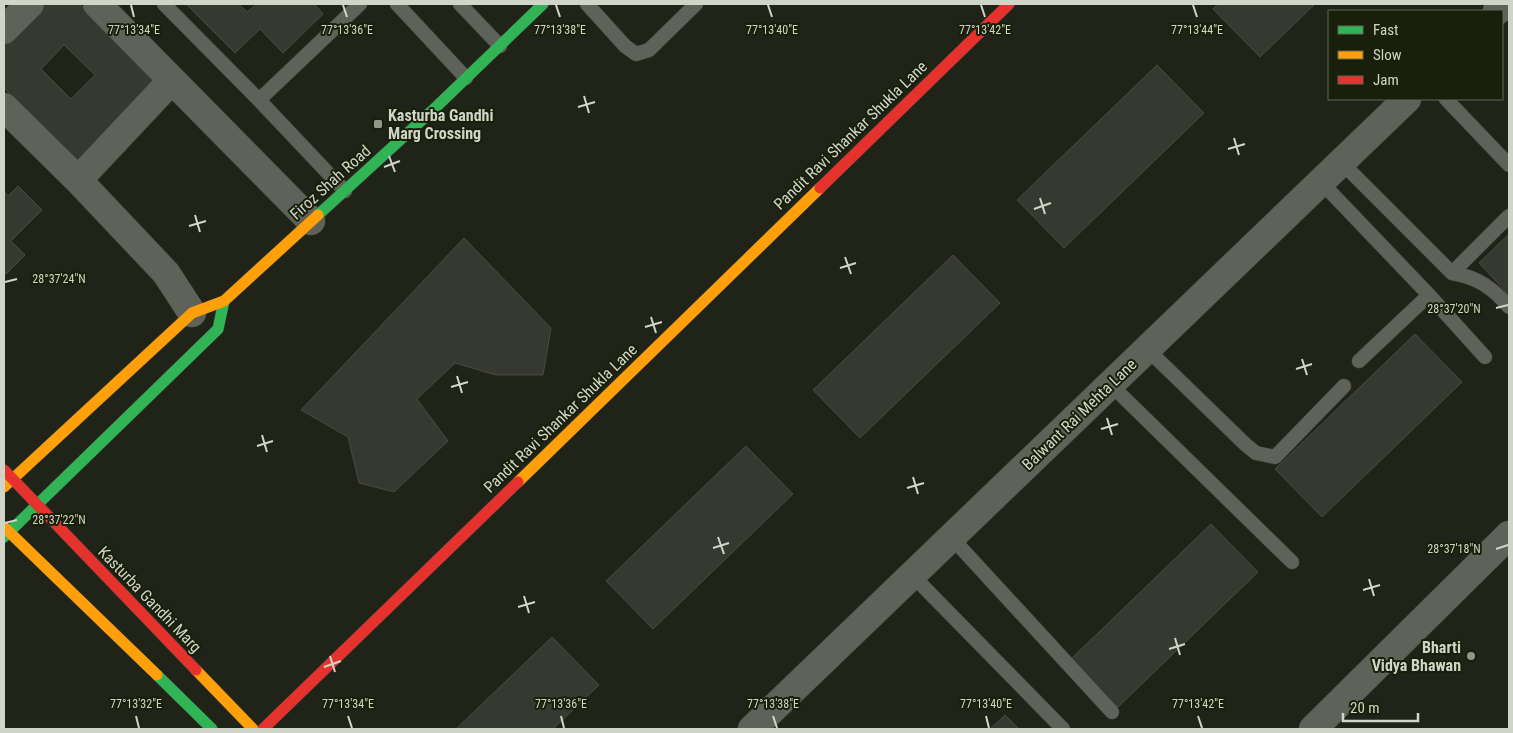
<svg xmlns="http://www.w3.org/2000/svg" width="1513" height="733" viewBox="0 0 1513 733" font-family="'Roboto Condensed',sans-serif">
<rect width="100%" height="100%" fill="#202318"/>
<path fill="#36392f" stroke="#494b42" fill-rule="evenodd" d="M43 4H79L159 84 79 163 4 88V42ZM64 45 95 75 71 99 41 69Z
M186 4H239L247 12 257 4H314L323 14 283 53 260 29 235 53Z
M1218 4H1315L1260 57 1213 9Z
M1157 65 1204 113 1064 248 1017 200Z
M18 186 42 210 11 241 25 255 6 274 4 272V191L8 196Z
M1509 234V295L1479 263Z
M464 238 551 328 543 375H496L455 363 417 399 448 441 394 492 359 483 348 437 301 410Z
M953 255 1000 303 860 438 813 390Z
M1415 334 1462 382 1322 517 1275 469Z
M746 446 793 494 653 629 606 581Z
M1211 524 1258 572 1118 707 1071 659Z
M552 637 599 685 553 729H456Z
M1005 715 1019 729H990Z"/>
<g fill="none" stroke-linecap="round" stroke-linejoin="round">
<defs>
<path id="lane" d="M164 4 259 100 345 191
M397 4 466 78
M460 4 500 46
M587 4 625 46 636 54 649 50 696 4
M1446 99 1509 165
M259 100 360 4
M1341 162 1452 273 1509 216
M1321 182 1429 295 1359 361
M1452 273C1477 277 1493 288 1509 307
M1429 295 1485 357
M1147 349 1246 445 1256 453 1275 457 1344 386
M1110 384 1292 562
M951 537 1112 712
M912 575 1063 729"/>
<path id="street" d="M97 4 311 221
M1497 11 1505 4
M4 30 30 4
M4 107 78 180 166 273 192 313
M78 180 172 80
M752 729 1407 99
M1313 729 1509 535"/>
<path id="fast" d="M318 215 434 109 543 4
M4 537 218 329 224 301
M157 675 212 729"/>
<path id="slow" d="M518 482 820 188
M4 487 192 313 224 301 318 215
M4 527 157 675
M196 670 253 729"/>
<path id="jam" d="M820 188 1009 4
M4 470 196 670
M263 729 518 482"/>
</defs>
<use href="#lane" stroke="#3e4037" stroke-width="15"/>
<use href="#street" stroke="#3e4037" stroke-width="29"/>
<use href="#fast" stroke="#3e4037" stroke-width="12"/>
<use href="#slow" stroke="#3e4037" stroke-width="12"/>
<use href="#jam" stroke="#3e4037" stroke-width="12"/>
<use href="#lane" stroke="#5f6259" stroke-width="14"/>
<use href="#street" stroke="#5f6259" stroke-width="28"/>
<use href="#fast" stroke="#30b455" stroke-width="11"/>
<use href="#slow" stroke="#ff9f0a" stroke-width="11"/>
<use href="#jam" stroke="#e5322d" stroke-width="11"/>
</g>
<path fill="none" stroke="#d1d5c8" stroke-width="2" d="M131 5 134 17M343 5 347 17M556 5 560 17M768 5 772 17M981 5 985 17M1193 5 1197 17M584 96 589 113M578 107 595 102M1234 138 1239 155M1228 149 1245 144M389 156 395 172M384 167 400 161M1040 198 1045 214M1034 209 1051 203M195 215 200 232M189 226 206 221M845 257 851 274M840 268 856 263M5 282 17 279M1496 308 1508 305M651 317 656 333M645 327 662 322M1302 359 1307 375M1296 369 1312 364M457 376 462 393M451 387 468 382M1107 418 1112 435M1101 429 1118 424M262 435 267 452M257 446 273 441M913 477 918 494M907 488 924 483M5 523 17 520M718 537 724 554M713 548 729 543M1496 549 1508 545M1369 579 1374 596M1363 590 1380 585M524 596 529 613M518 607 535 602M1175 638 1180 655M1169 649 1185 644M330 656 335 672M324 667 341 661M136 716 139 728M348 716 352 728M561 716 564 728M773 716 777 728M986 716 989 728M1198 716 1202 728"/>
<g fill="#93978a" stroke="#191f0a" stroke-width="2">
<rect x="373" y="119" width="10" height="10" rx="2.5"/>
<circle cx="1471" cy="656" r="5"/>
</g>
<g text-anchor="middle" stroke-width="4" stroke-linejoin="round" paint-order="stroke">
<g font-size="16" font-weight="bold" fill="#d1d5c8" stroke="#191f0a" text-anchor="start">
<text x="388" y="121">Kasturba Gandhi<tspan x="388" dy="18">Marg Crossing</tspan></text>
<text x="1461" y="653" text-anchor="end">Bharti<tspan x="1461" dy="18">Vidya Bhawan</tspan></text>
</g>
<g font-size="16" fill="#d1d5c8" stroke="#191f0a">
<text transform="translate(850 135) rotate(-44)" y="6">Pandit Ravi Shankar Shukla Lane</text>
<text transform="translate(330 182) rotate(-42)" y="6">Firoz Shah Road</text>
<text transform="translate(1079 414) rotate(-44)" y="6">Balwant Rai Mehta Lane</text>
<text transform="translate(560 418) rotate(-44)" y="6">Pandit Ravi Shankar Shukla Lane</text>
<text transform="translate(150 599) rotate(46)" y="6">Kasturba Gandhi Marg</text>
</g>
</g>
<g font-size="12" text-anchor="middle" fill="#d1d5c8" stroke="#191f0a" stroke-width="4" stroke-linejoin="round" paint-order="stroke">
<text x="134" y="34">77°13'34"E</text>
<text x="347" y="34">77°13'36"E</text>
<text x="560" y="34">77°13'38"E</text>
<text x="772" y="34">77°13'40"E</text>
<text x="985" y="34">77°13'42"E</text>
<text x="1197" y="34">77°13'44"E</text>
<text x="59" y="283">28°37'24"N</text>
<text x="1454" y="313">28°37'20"N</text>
<text x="59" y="524">28°37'22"N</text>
<text x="1454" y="553">28°37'18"N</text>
<text x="136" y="708">77°13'32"E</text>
<text x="348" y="708">77°13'34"E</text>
<text x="561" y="708">77°13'36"E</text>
<text x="773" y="708">77°13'38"E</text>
<text x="986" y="708">77°13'40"E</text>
<text x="1198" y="708">77°13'42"E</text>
</g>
<rect width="1513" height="733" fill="none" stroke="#d1d5c8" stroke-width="10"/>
<rect x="1328" y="10" width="175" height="90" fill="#191f0a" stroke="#636856"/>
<rect x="1338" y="26" width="25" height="8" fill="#30b455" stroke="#636856"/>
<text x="1373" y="35" font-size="15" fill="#d1d5c8">Fast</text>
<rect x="1338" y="51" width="25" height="8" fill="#ff9f0a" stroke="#636856"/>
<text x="1373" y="60" font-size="15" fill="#d1d5c8">Slow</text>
<rect x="1338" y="76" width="25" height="8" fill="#e5322d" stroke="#636856"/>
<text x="1373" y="85" font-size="15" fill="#d1d5c8">Jam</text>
<path d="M1343 713v8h75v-8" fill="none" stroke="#d1d5c8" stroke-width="2.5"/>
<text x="1350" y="713" font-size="15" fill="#d1d5c8" stroke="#191f0a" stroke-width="4" paint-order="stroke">20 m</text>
</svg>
